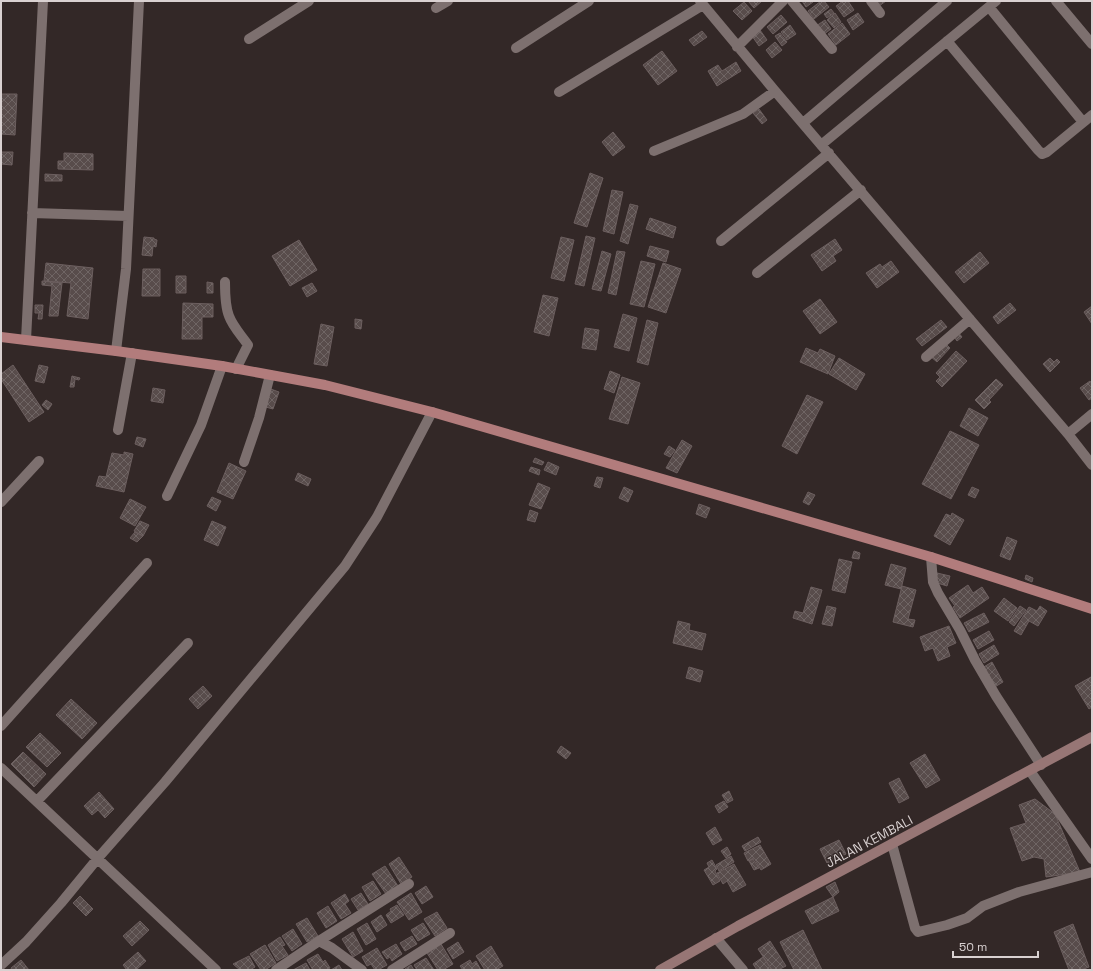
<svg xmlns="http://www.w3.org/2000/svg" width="1093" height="971" viewBox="0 0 1093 971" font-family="'Space Grotesk',sans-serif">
<defs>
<pattern id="building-cross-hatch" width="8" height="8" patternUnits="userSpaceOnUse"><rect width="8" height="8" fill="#584c4b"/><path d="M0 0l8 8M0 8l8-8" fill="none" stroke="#6f6564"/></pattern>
</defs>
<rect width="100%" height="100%" fill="#332827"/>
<path fill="url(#building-cross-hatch)" stroke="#6c5f5f" d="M748 1H762L754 8Z
M802 1H812L813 2 806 7Z
M821 1H824L829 7 814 19 808 11Z
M843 1H848L854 10 844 17 836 6Z
M875 1H886L879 6Z
M744 2 752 11 742 20 733 11Z
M831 9 834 13 827 18 824 14Z
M835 13 841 22 834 28 827 20Z
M858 13 864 22 853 30 847 20Z
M781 15 787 22 773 34 767 27Z
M825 20 831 29 823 35 816 26Z
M842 23 850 34 836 45 828 34Z
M790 25 796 34 787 40 781 32Z
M760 30 767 40 759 46 752 36Z
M702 31 707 37 694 46 689 40Z
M780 33 787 42 782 46 775 36Z
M775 42 782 50 772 58 766 50Z
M662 51 677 71 658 85 643 65Z
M736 62 741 71 717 86 708 71 718 65 722 71Z
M1 94H17L15 135 1 134Z
M759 109 767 120 762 124 753 113Z
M613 132 625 147 613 156 602 142Z
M1 152H13L12 165 1 164V168Z
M64 153 93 154V170L58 169V161H64Z
M590 173 603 178 587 227 574 223Z
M45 174 62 175V181H45Z
M612 190 623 192 614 234 603 231Z
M630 204 638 206 628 244 620 241Z
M650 218 676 227 673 238 646 229Z
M586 236 595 238 584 286 575 284Z
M144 237 154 238V239L157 240 156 247 153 246 152 256 142 255Z
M561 237 574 240 564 281 551 278Z
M835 239 842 250 833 256 836 261 822 271 811 255Z
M299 240 317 270 290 286 272 256Z
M650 246 669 251 666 262 647 256Z
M602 251 611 254 601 291 592 289Z
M617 251 625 252 616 295 608 293Z
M980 252 989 263 964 283 955 272Z
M641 261 655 264 644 307 630 304Z
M891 261 899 272 877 288 866 273 880 264 882 267Z
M46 263 93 268 88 319 67 316 71 283 44 281Z
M663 263 681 269 666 313 648 307Z
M143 269H160V296H142Z
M176 276H186V293H176Z
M42 281 62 283 58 316H49L52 286 42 285Z
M207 282 213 283V293H207Z
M312 283 317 291 307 297 302 288Z
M543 295 558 298 549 336 534 332Z
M820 299 837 322 820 334 803 311Z
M183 303 213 304V317H202V339H182Z
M1010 303 1016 310 998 324 993 317Z
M35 305H43L42 319H38L39 313H35Z
M1092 306V324L1084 312Z
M623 314 637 318 629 351 614 347Z
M355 319 362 320 361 329 355 328Z
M647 320 658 323 648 365 637 362Z
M941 320 947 327 922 346 916 339Z
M321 324 334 327 327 366 314 364Z
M585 328 599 330 596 350 582 348Z
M958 332 962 337 957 341 953 335Z
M944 342 950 348 937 362 930 356Z
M806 348 818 353 820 349 835 356 828 374 800 362Z
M956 351 967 361 942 387 936 381 940 377 936 373Z
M839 358 865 374 856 390 829 374Z
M1050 358 1054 362 1057 359 1060 362 1050 372 1043 364Z
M13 365 44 412 29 422 1 379V374Z
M39 365 48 367 44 383 35 381Z
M610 371 620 375 614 393 604 389Z
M72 376 80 378 79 380 75 379 74 387H70Z
M622 377 640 383 628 424 609 419Z
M996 379 1003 385 989 400 991 402 984 409 975 400Z
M1090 381 1092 384V398L1089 400 1080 388Z
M153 388 165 390 163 403 151 401Z
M268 388 279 392 273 409 262 406Z
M807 395 823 402 797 454 782 446Z
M46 400 52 404 48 410 42 405Z
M969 408 988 418 978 436 960 426Z
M950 431 979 445 951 499 922 484Z
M137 437 146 439 143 447 135 444Z
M682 440 692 446 677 473 666 468Z
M669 446 675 450 670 457 664 454Z
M124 452 133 454 124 492 96 486 99 476 106 477 112 453 124 455Z
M535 458 544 462 542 465 533 462Z
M548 462 559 467 556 475 544 470Z
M229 463 246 471 233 499 217 492Z
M531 467 540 470 539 475 529 471Z
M298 473 311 479 308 486 295 480Z
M597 477 603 478 600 488 594 486Z
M538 483 550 488 541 509 529 505Z
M624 487 633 491 628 502 619 498Z
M972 487 979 490 975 498 968 495Z
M808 492 815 495 809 505 803 502Z
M212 497 221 501 216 511 207 506Z
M130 499 146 507 135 526 120 518Z
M699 504 710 508 706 518 696 514Z
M530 510 538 513 535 522 527 520Z
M952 513 964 520 950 545 934 536 946 514 951 516Z
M140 521 149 525 143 536 134 531Z
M212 521 226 527 218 546 204 540Z
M135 532 143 536 137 542 130 538Z
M1007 537 1017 541 1010 560 1000 556Z
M854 551 860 553 859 559 852 558Z
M839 559 852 562 845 593 832 590Z
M891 564 906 568 901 589 885 585Z
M937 573 950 576 947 586 934 582Z
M1026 575 1033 578 1032 582 1025 579Z
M968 585 973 593 982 587 989 598 960 618 953 607 955 606 949 598Z
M902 586 916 590 908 619 915 620 913 627 893 622Z
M811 587 822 590 812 624 793 618 795 611 803 613Z
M1004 598 1017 608 1008 621 994 611Z
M827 606 836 608 832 626 822 624Z
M1020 606 1026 610 1014 626 1009 622Z
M1040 606 1047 611 1038 626 1029 621 1021 635 1014 631 1029 607 1037 611Z
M984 613 989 622 969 632 964 623Z
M678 621 690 624 689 630 706 634 702 650 673 643Z
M949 626 956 643 947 647 950 656 938 661 933 648 925 651 920 637Z
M989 631 994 640 978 649 973 640Z
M994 645 999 654 984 663 979 654Z
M992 662 1003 682 993 688 982 668Z
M689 667 703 671 700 682 686 678Z
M1091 677 1092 678V707L1089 709 1075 686Z
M203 686 212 696 198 709 189 699Z
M71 699 97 723 82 739 56 715Z
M40 733 61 753 47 767 26 747Z
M561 746 571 753 566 759 557 752Z
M23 752 46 774 34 787 11 764Z
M925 754 940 780 926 788 910 763Z
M899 778 909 798 899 803 889 783Z
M729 791 733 800 727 803 722 795Z
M99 792 114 809 105 818 98 810 92 815 84 806Z
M1035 799 1055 814 1080 872 1046 877 1044 859 1034 857 1022 861 1010 828 1026 823 1019 805Z
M724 801 728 807 719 813 715 806Z
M715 827 722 840 713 845 706 833Z
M758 837 761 842 745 851 742 846Z
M839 840 846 854 827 863 820 849Z
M760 845 771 864 761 870 754 858 748 861 744 853Z
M727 847 731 854 726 858 721 851Z
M731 856 734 862 719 871 716 865Z
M399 857 412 877 401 884 389 864Z
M753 859 759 868 754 870 749 861Z
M712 860 717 869 715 871 720 881 713 885 704 870 709 867 707 863Z
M734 864 746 885 733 892 727 881 723 884 717 873Z
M385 866 398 886 386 894 372 874Z
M373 881 381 894 370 901 362 887Z
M835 882 839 892 833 897 826 887Z
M426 886 433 897 422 904 415 893Z
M361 893 368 904 358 910 351 899Z
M411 893 422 912 409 920 397 902Z
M345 894 349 901 345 904 351 913 341 919 331 903Z
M80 896 93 909 86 916 73 903Z
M833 897 839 911 812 924 805 911Z
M397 905 404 915 391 923 386 915 391 911 390 909Z
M328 906 337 921 326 928 317 913Z
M437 912 447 928 435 936 424 919Z
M381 915 387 925 377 932 371 922Z
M307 918 318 936 307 942 296 924Z
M140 921 149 930 132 946 123 936Z
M367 923 376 939 366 945 357 929Z
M423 923 430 934 418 941 411 930Z
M1073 924 1089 967 1081 970H1069L1054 932Z
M293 929 302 944 292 951 282 936Z
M803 930 822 970H794L780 942Z
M353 932 363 951 353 957 342 939Z
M412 936 417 944 405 951 400 943Z
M280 937 285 945 282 946 288 955 277 961 268 945Z
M770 941 786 966 778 970H772L758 949Z
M458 942 464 952 453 959 447 949Z
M396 944 402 954 392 961 390 957 387 959 382 952Z
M441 944 453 964 443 970H438L427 953Z
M265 945 276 963 265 970H261L250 954Z
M491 946 503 966 496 970H485L476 956Z
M377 948 387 965 378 970H375L371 964 367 966 362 957Z
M138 952 146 961 136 970H127L123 965Z
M318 954 323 962 325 960 330 968 326 970H313L307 960Z
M249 956 255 967 250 970H240L233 964Z
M763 957 772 970H757L753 964Z
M426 958 434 970H417L414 965Z
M21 960 29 970H12L11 968Z
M470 960 472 964 476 961 481 970H463L460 966Z
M306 963 310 970H293Z
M339 965 342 970H331Z
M411 965 414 970H406L405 969Z"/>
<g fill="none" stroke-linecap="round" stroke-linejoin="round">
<path stroke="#7d706f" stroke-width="10" d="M700 1 775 91 1068 434 1092 465
M792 1 832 49
M871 1 880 13
M1056 1 1092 44
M989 7 1083 122
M436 8 448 1
M249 39 309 1
M947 41 1038 150 1042 154 1047 152 1092 115
M737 47 783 1
M516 48 589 1
M559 92 703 5
M803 123 947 1
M821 145 996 1
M654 151 743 114 775 91
M32 213 128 216
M721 241 829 153
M757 273 861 190
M225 282C225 293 225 306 229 316 233 327 242 336 248 345L236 369
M26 340 43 1
M116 351 126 269 139 1
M926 357 970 319
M118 430 132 353
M1068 434 1092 414
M244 462 259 418 270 375
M167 496 201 425 222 366
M1 502 39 461
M931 557 933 582 938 593 960 630 975 660 996 696 1041 765
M1 726 147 563
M1 768 216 970
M1030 771 1092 859
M37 801 188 643
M892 844 915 928 918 932 947 925 967 918 983 906 1019 892 1092 872
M716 938 743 970
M319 941 332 948 362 970
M1 965 26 942 61 903 98 858 165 782 345 566 377 517 432 412
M276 970 319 941 409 884
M392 970 450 933"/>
<path stroke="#977675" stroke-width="10" d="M660 970 738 926 1092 737"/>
<path stroke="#b27c7c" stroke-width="10" d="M1 337 116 351 222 366 325 385 432 412 931 557 1092 609"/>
</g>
<g text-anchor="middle" stroke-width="3" stroke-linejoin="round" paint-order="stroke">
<g font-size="13" fill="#d9d1d1" stroke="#332827">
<text transform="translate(869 841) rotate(-28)" y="5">JALAN KEMBALI</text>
</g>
</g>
<rect width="1093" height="971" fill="none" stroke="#d9d1d1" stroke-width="4"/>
<path d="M953 951v6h85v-6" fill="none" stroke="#d9d1d1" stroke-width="2"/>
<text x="959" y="951" font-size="12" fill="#d9d1d1" stroke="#332827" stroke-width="3" paint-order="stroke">50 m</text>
</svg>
